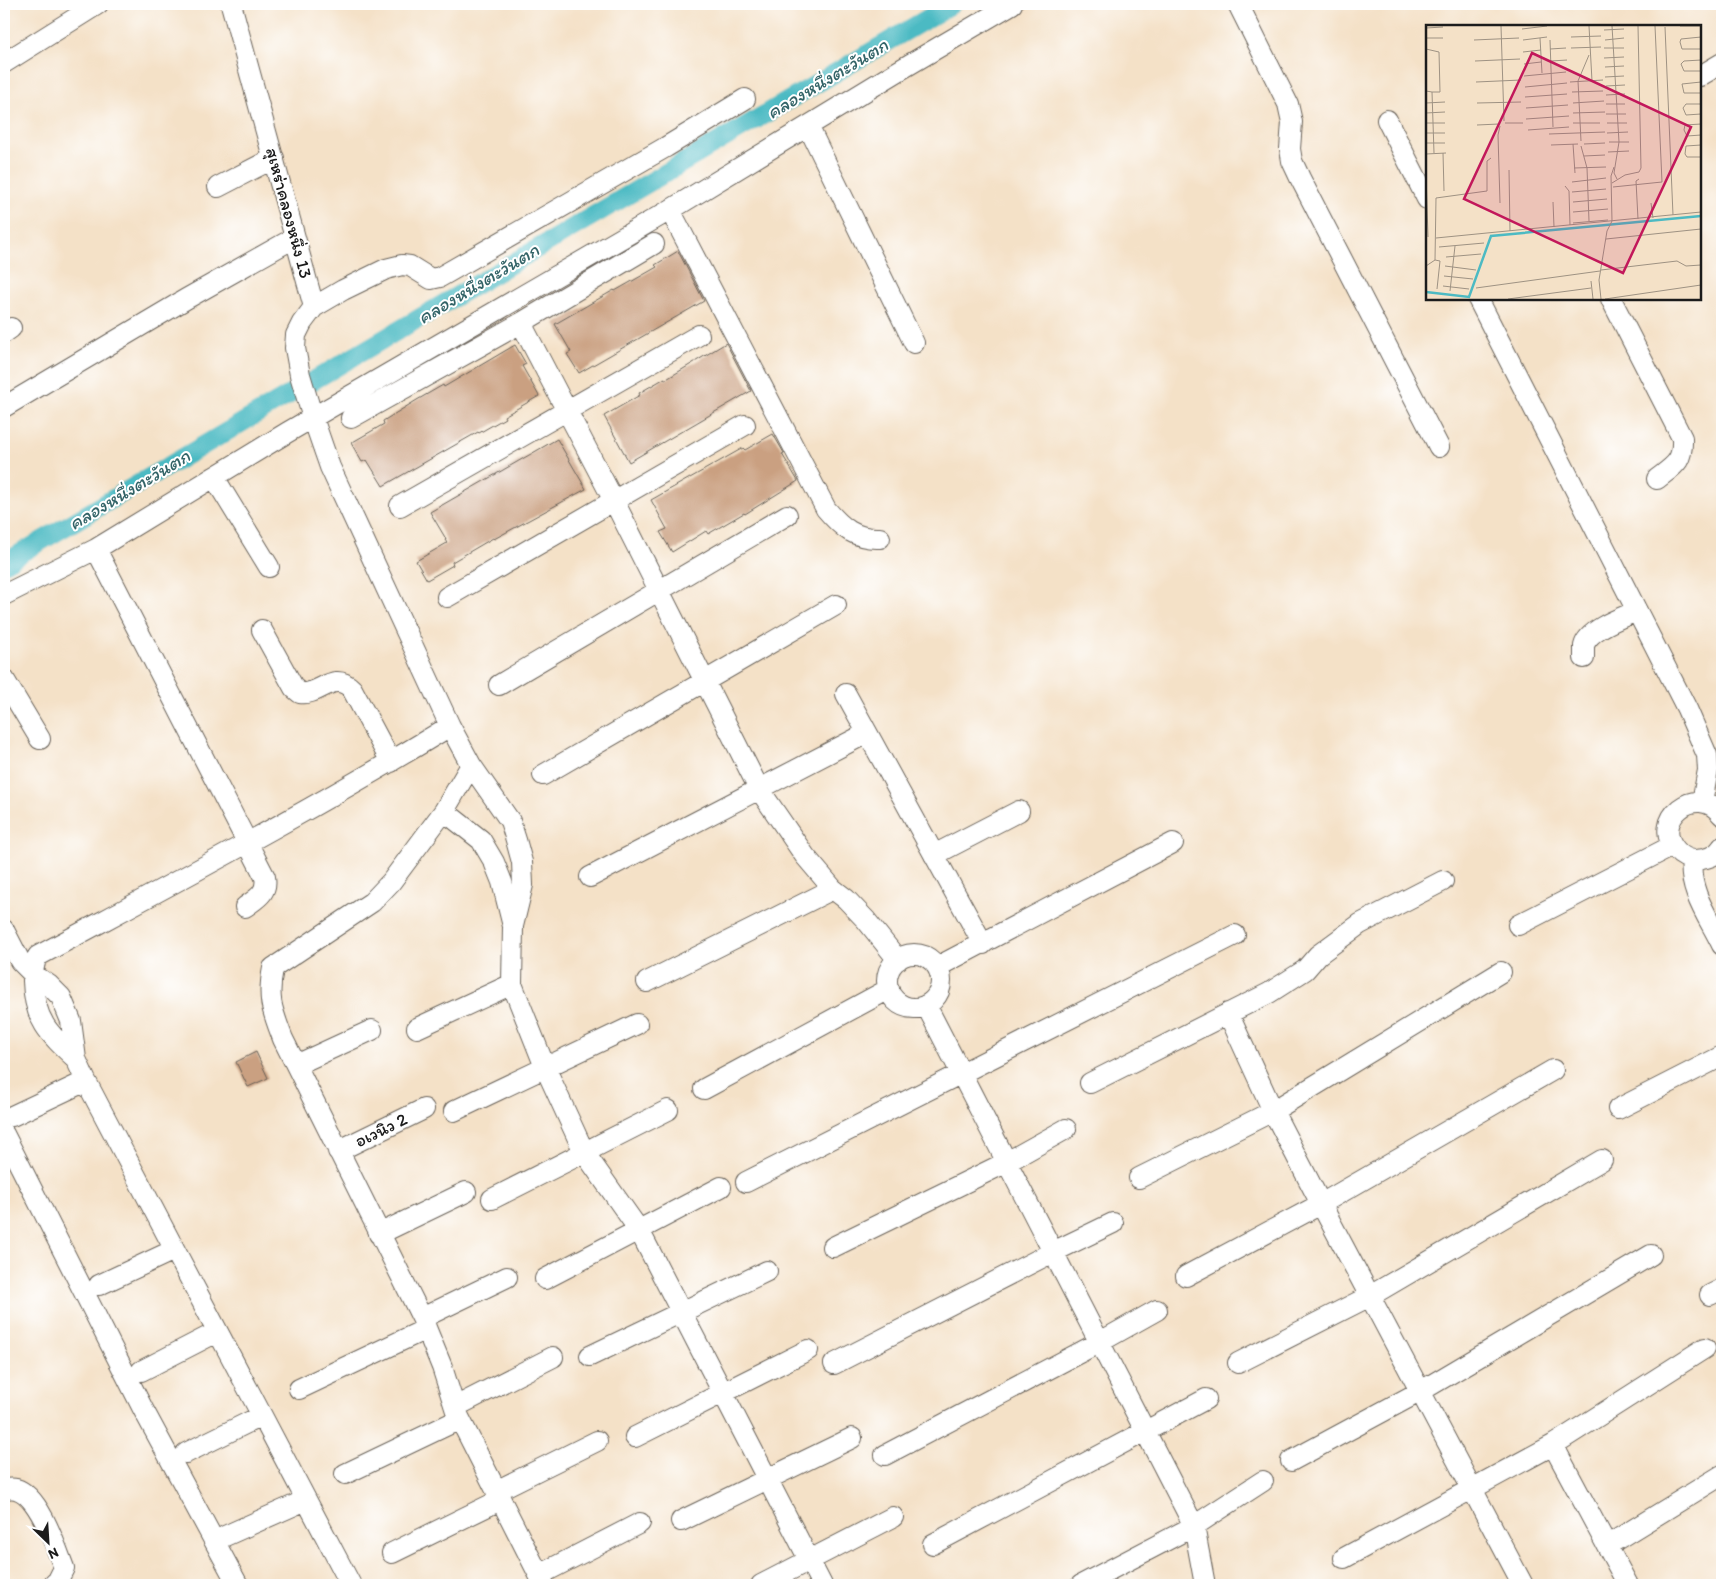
<svg xmlns="http://www.w3.org/2000/svg" width="1726" height="1589" viewBox="0 0 1726 1589" font-family="Itim,'Playpen Sans Thai',sans-serif">
<rect width="100%" height="100%" fill="#fff"/>
<filter id="ink" filterUnits="userSpaceOnUse"><feTurbulence type="fractalNoise" baseFrequency=".02" numOctaves="2"/><feDisplacementMap in="SourceGraphic" scale="10" xChannelSelector="R" yChannelSelector="G"/><feConvolveMatrix kernelMatrix="1 2 1 2 8 2 1 2 1" color-interpolation-filters="sRGB"/></filter>
<filter id="wash" filterUnits="userSpaceOnUse"><feTurbulence type="fractalNoise" baseFrequency=".0096" numOctaves="4" result="noise"/><feDisplacementMap in="SourceGraphic" scale="20" xChannelSelector="R" yChannelSelector="G"/><feGaussianBlur stdDeviation="1.12" result="paint"/><feColorMatrix in="noise" values="0 0 0 0 0 0 0 0 0 0 0 0 0 0 0 0 0 1.4 0 .05"/><feComposite in="paint" operator="in"/></filter>
<g filter="url(#wash)">
<rect width="100%" height="100%" fill="#f4e1c7"/>
<g fill="none" stroke-linecap="round" stroke-linejoin="round">
<path stroke="#4cbac3" stroke-width="19" d="M4 563 952 4"/>
</g>
<g id="blocks">
<path fill="#caa081" d="M678 251 704 301 579 373 567 354 571 352 555 324 614 290 615 291 657 267 655 265Z
M726 343 751 391 629 462 604 416 640 395 639 393 665 378V380Z
M515 345 526 364 522 366 539 396 504 416 505 418 479 433 478 432 383 486 367 460 362 462 351 443 384 424 383 421 417 400 443 385 444 387Z
M773 434 784 453 782 454 798 481 745 514 744 513 708 534 706 531 672 552 660 532 667 529 651 500 743 448 745 450Z
M557 439 586 489 494 539 493 538 452 562 453 565 427 580 416 561 447 543 445 540 446 539 430 512Z
M256 1052 268 1078 248 1087 236 1062Z"/>
</g>
</g>
<g filter="url(#ink)">
<use href="#blocks" fill-opacity="0" stroke="#686158" stroke-width="1"/>
<g fill="none" stroke-linecap="round" stroke-linejoin="round">
<defs>
<path id="minor" d="M231 4 314 307
M1238 4 1288 104 1292 122 1290 149 1292 161 1300 178 1439 447
M4 63 98 4
M1700 76 1722 63
M1387 120 1427 199
M808 126 914 343
M218 187 274 158
M670 210 826 509C842 528 855 539 880 538
M1478 299 1687 709 1707 755 1708 770 1702 802
M1611 299 1682 438C1683 462 1675 465 1657 479
M521 323 614 501 759 789 805 856 833 889 846 899 866 920 898 960
M4 333 11 328
M4 407 186 299 294 238
M351 418 521 323 654 244
M214 477 269 567
M400 506 699 335
M96 549 265 877C268 893 257 898 245 907
M4 595 96 549 288 432 670 210 900 70 1012 4
M447 597 745 425
M262 630 294 688 300 693C320 696 333 670 352 689L391 762
M1584 658C1584 654 1584 649 1584 646 1588 629 1623 617 1637 611
M4 679 40 739
M499 685 787 515
M846 694 983 944
M471 765 444 811 391 882 372 902 273 968C267 999 272 1010 283 1039L422 1318 442 1367 456 1411 544 1585
M543 775 836 605
M444 811 481 840 494 862 502 882 513 926 512 984 545 1067 584 1152 639 1230 822 1585
M1722 815C1696 781 1650 821 1676 850 1681 856 1689 860 1696 860 1707 859 1717 856 1722 847
M934 855 1019 811
M1692 860C1688 891 1709 918 1722 945
M590 877 867 733
M1518 925 1672 846
M513 926 523 885 522 862 516 840 510 821 471 765 450 726 330 467 313 418 300 375 295 348 296 335 302 323 314 307 343 290 386 269 402 265 410 266 431 279 440 277 666 147 745 99
M4 930 20 961 33 974 49 985 61 997 71 1021 76 1059 86 1081 351 1585
M887 981a27 27 0 1 1 54 0a27 27 0 1 1-54 0Z
M937 967 1173 843
M647 982 833 889
M926 1005 1194 1526 1205 1585
M1228 1013 1273 1111 1321 1204 1523 1585
M417 1028 512 984
M76 1059C49 1034 34 1020 33 981 33 972 33 963 38 956 177 881 316 808 450 726
M296 1065 372 1030
M1090 1083 1269 993 1305 970 1318 955 1360 924 1443 881
M704 1089 889 989
M1618 1109 1722 1056
M454 1111 637 1024
M12 1116 86 1081
M4 1134 143 1409 238 1585
M338 1151 424 1109
M1139 1178 1273 1111 1501 972
M746 1182 1235 935
M492 1199 668 1110
M379 1234 466 1192
M833 1247 1007 1162 1066 1129
M1186 1276 1321 1204 1553 1070
M545 1279 721 1187
M99 1285 174 1250
M1710 1295 1722 1289
M422 1318 507 1277
M590 1356 767 1271
M1238 1363 1370 1296 1602 1160
M834 1364 1053 1252 1113 1223
M141 1371 217 1332
M299 1389 426 1329
M455 1407 553 1357
M635 1437 808 1350
M1553 1445 1628 1585
M186 1453 261 1416
M885 1455 1100 1342 1157 1310
M1291 1461 1421 1391 1651 1255
M345 1474 460 1419
M4 1489C7 1489 12 1488 16 1489 39 1495 56 1547 64 1568L58 1580 53 1585
M496 1491 597 1441
M681 1521 852 1438
M225 1536 306 1500
M933 1544 1206 1399
M1608 1545 1722 1475
M392 1553 500 1500
M1344 1558 1553 1445 1705 1348
M539 1575 640 1523
M761 1585 893 1517
M1081 1585 1194 1526 1263 1481"/>
</defs>
<use href="#minor" stroke="#686158" stroke-width="22"/>
<use href="#minor" stroke="#fff" stroke-width="20"/>
</g>
</g>
<g text-anchor="middle" stroke-width="4" stroke-linejoin="round" paint-order="stroke">
<g font-size="18" fill="#1c1c1c" stroke="#fff">
<text transform="translate(289 213) rotate(75)" y="6">สุเหร่าคลองหนึ่ง 13</text>
<text transform="translate(381 1130) rotate(-26)" y="6">อเวนิว 2</text>
</g>
<g font-size="19" font-style="italic" fill="#326367" stroke="#fff">
<text transform="translate(827 78) rotate(-31)" y="7">คลองหนึ่งตะวันตก</text>
<text transform="translate(478 283) rotate(-31)" y="7">คลองหนึ่งตะวันตก</text>
<text transform="translate(129 489) rotate(-31)" y="7">คลองหนึ่งตะวันตก</text>
</g>
</g>
<g transform="translate(1426 25)">
<rect width="275" height="275" fill="#f4e1c7"/>
<path fill="none" stroke="#4cbac3" stroke-width="2.5" d="M0 267 43 272 65 211 275 191"/>
<path fill="none" stroke="#9e9283" stroke-width="1" d="M75 1 78 96M163 1 166 56M186 1 193 117 188 148 191 154M229 1 236 157M254 1H274M239 2 247 190M0 3 17 2M96 4 121 1M178 5 198 4M145 12 175 11M275 12 255 14 254 17 256 24H275M0 13H17M114 13 116 48M48 15 93 13M97 15 121 12M124 15 127 102M179 15 198 13M145 23 175 22M178 23H198M0 24 13 27 14 67H6M124 24 140 23M97 27 115 25M178 33 198 32M275 35 258 36 255 39 258 46H275M49 36 94 34M125 36 141 35M98 39 115 37M179 42 198 41M98 51 140 47M179 52 198 51M50 57 95 55M144 57 177 55M275 57 256 59 258 68H275M180 61 199 60M99 62 141 58M0 66 6 67 8 128M146 67 177 66M180 70 199 69M99 72 141 69M0 78 19 77M51 78 95 77M147 78 178 76M180 79H199M275 79H260L257 83 260 90 275 89M100 83 142 80M0 88 19 87M147 88 179 87M180 89H200M100 94 143 91M0 98H19M79 98H97M147 98H174M181 98H201M275 99 259 100 258 105 261 111 275 110M51 100 73 99M102 105 143 102M0 108H19M181 108 202 107M123 109 179 107M155 116 152 56 163 30M183 117H203M0 118H19M147 119 149 148M158 119 179 118M125 120 152 119M275 120 260 121 259 129 261 132H275M155 121 161 143 163 196M182 127 203 126M17 128 18 166M0 129 20 128M158 131 179 130M148 143 180 142M83 145 84 206M0 149 2 212M146 157 180 153M186 158 199 150 213 147 215 143 212 1M139 161 143 166 144 200M187 162 236 157M146 167 180 164M127 177 128 202M147 177 181 174M74 178 72 110 74 101M225 178 227 193M147 187 182 184M212 194 210 156 213 154M147 198 182 195M10 213 275 187M180 214 275 204M13 222 58 218M20 232 55 229M9 235 14 236 11 264M0 241 9 235 10 173 61 166V136L65 133M19 241 50 245M175 245 251 236 260 241 275 240M18 251 47 254M165 256 167 274M17 261 43 264M50 263 174 246M24 266 29 221M82 274 165 263M175 274 173 255 181 206 186 196 185 151 188 142M179 274 275 260"/>
<path fill="#c2185b" fill-opacity="0.15" stroke="#c2185b" stroke-width="2.5" d="M106 28 265 102 197 248 38 174Z"/>
<rect width="275" height="275" fill="none" stroke="#1c1c1c" stroke-width="2.5"/>
</g>
<rect width="1726" height="1589" fill="none" stroke="#fff" stroke-width="20"/>
<g transform="translate(48 1542) rotate(155)" stroke="#ffffff" stroke-width="4" paint-order="stroke">
<path d="M0-4L9 19L0 12L-9 19Z" fill="#1c1c1c"/>
<text y="-8" font-size="14" font-weight="bold" text-anchor="middle" fill="#1c1c1c">N</text>
</g>
</svg>
